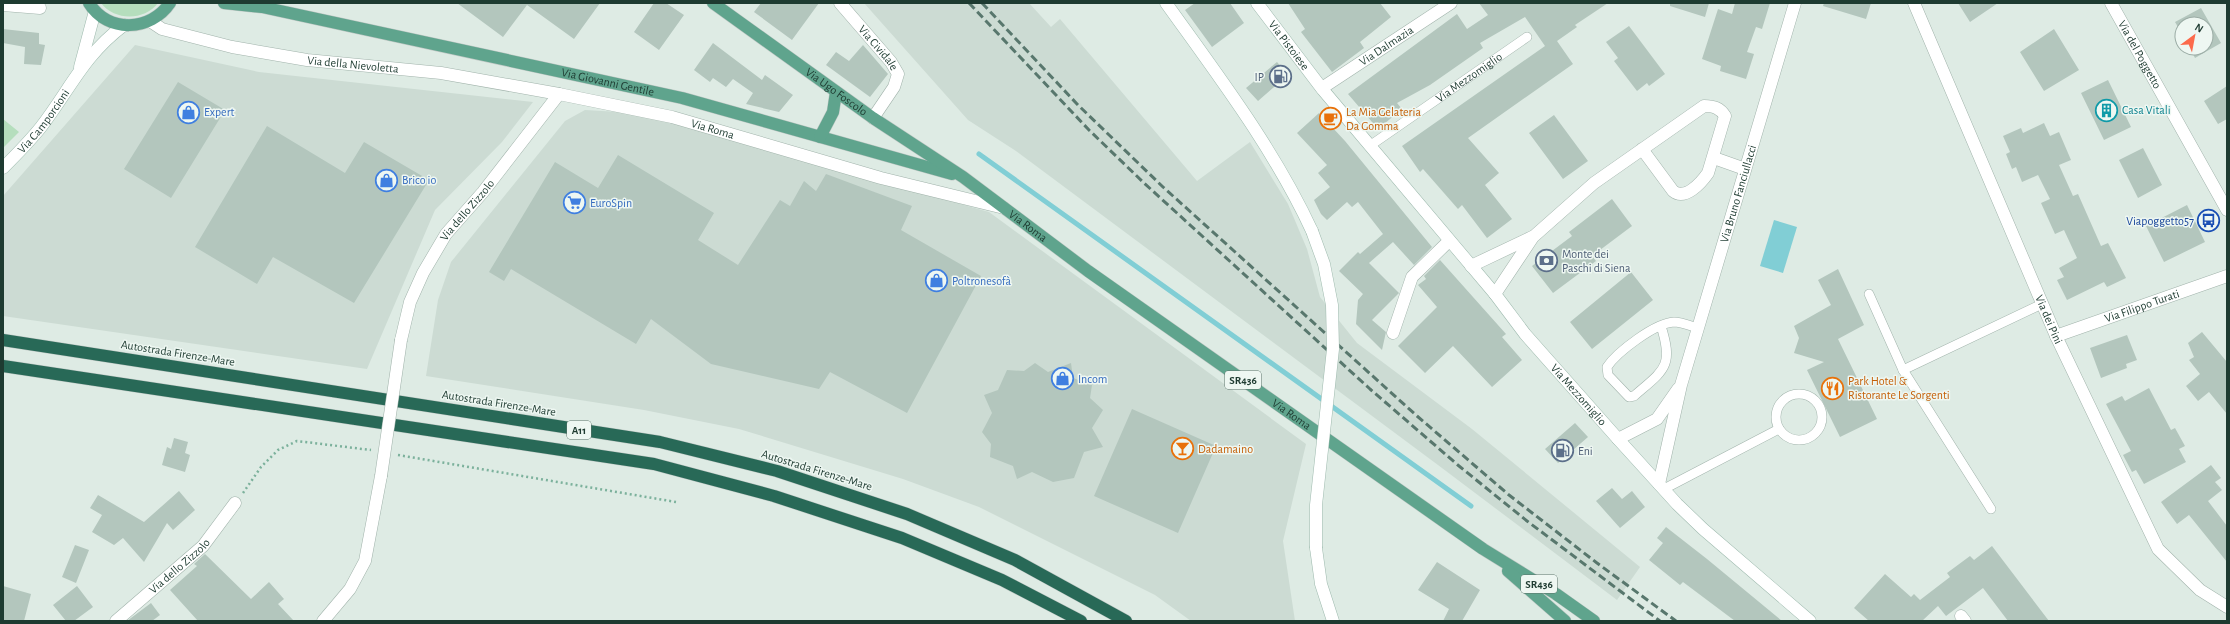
<svg xmlns="http://www.w3.org/2000/svg" width="2230" height="624" viewBox="0 0 2230 624" font-family="'Alegreya Sans',sans-serif">
<rect width="100%" height="100%" fill="#deebe4"/>
<path fill="#ccdbd3" d="M864 3H1029L1051 27 1060 19 1197 181 1250 142 1288 204 1307 249 1320 297 1357 343 1472 429 1640 567 1617 600 1442 468 1016 151 968 120Z
M135 45 259 72 533 102 502 142 435 210 367 369 3 316V196Z
M585 110 619 112 671 123 989 212 1306 444 1283 541 1295 621H1191L1155 595 979 507 903 479 739 429 644 410 426 376 438 300 451 262 565 121Z"/>
<path fill="#b5debd" d="M101 3H158C144 21 115 21 101 3Z
M3 119 19 132 3 148Z"/>
<path fill="#81ced5" d="M1774 220 1797 227 1783 273 1760 266Z"/>
<g fill="none" stroke-linecap="round" stroke-linejoin="round">
<path stroke="#81ced5" stroke-width="5" d="M979 154 1471 506"/>
</g>
<path fill="#b3c6bd" d="M457 3H600L574 39 527 5 503 37Z
M654 3H666L684 15 659 50 634 32Z
M761 3H819L792 40 754 12Z
M1195 3H1230L1244 23 1212 47 1185 10Z
M1288 3H1380L1391 17 1360 42 1364 48 1332 72 1301 32 1305 29Z
M1479 3H1608L1575 25 1577 27 1557 41 1573 64 1468 138 1499 173 1485 185 1512 219 1487 238 1462 205 1458 209 1423 169 1420 172 1402 146 1545 46 1525 17 1480 43 1483 48 1430 85 1397 103 1402 109 1378 129 1348 94 1457 14 1467 29 1488 15Z
M1670 3H1709L1705 17 1670 6Z
M1735 3H1770L1762 29 1756 27 1747 52 1754 54 1746 79 1720 71 1721 66 1702 59 1718 9 1732 14Z
M1824 3H1871L1866 19 1823 6Z
M1958 3H1998L1970 22Z
M2201 8 2221 43 2195 58 2190 48H2206V24H2182V34L2175 22Z
M1629 26 1665 74 1649 86 1647 83 1637 91 1614 61 1618 58 1606 42Z
M3 29 39 33V44L45 45 41 65 24 64 25 47 3 43Z
M2054 29 2079 70 2044 91 2020 52Z
M713 43 762 80 765 75 793 95 779 112 746 104 753 93 733 79 726 87 713 78 710 82 694 70Z
M863 45 888 74 870 97 826 65 836 52 849 61Z
M1277 62 1288 75 1258 101 1246 88Z
M2108 80 2131 127 2104 140 2081 93Z
M178 82 225 110 171 198 124 169Z
M2227 86V119L2218 124 2204 101Z
M1319 113 1345 141 1432 247 1414 265 1393 242 1369 263 1399 293 1372 320 1386 332 1382 350 1356 324 1358 300 1363 294 1339 271 1358 252 1360 254 1383 234 1358 202 1352 207 1347 202 1327 220 1321 214 1314 200 1330 187 1318 173 1327 165 1297 133Z
M1554 115 1588 161 1563 179 1529 133Z
M2044 123 2050 136 2059 132 2071 160 2059 165 2073 196 2078 194 2101 246 2108 243 2126 278 2107 287 2104 282 2067 300 2057 280 2064 277 2059 268 2077 258 2064 230 2055 234 2041 203 2050 199 2038 175 2022 182 2016 167 2012 169 2006 154 2010 152 2003 136 2021 128 2023 133Z
M267 126 345 173 364 142 429 180 354 303 273 257 257 284 195 247Z
M2143 148 2162 185 2138 198 2119 160Z
M618 155 714 213 698 240 738 265 780 200 790 206 804 181 816 191 826 174 912 206 901 230 981 276 907 413 830 372 819 389 711 364 651 319 636 344 511 269 504 281 489 272 555 162 598 188Z
M1612 199 1632 226 1592 256 1596 261 1553 293 1532 266 1572 236 1569 232Z
M2187 205 2205 242 2164 262 2146 226Z
M1440 260 1506 334 1502 337 1522 360 1492 387 1453 346 1425 373 1398 346 1437 307 1418 285 1426 279 1424 276Z
M1838 269 1864 325 1838 339 1877 419 1840 437 1807 370 1824 362 1794 353 1799 338 1794 326 1831 305 1818 280Z
M1631 272 1653 300 1592 349 1570 322Z
M2202 332 2227 362V414L2209 392 2198 401 2186 386 2200 374 2189 360 2194 357 2188 343Z
M2127 335 2137 360 2126 364 2127 368 2101 378 2090 348Z
M1035 363 1048 372 1071 363 1073 378 1092 385 1090 398 1103 410 1092 428 1103 447 1084 452 1074 478 1053 482 1032 472 1017 479 1013 466 990 457 991 444 982 432 992 413 984 395 998 390 1007 370 1024 371Z
M2149 388 2171 430 2175 428 2185 446 2179 449 2186 462 2144 484 2136 470 2132 472 2123 455 2131 451 2106 404 2122 396 2125 401Z
M1132 409 1216 446 1178 533 1094 496Z
M1575 423 1588 437 1558 463 1545 449Z
M174 438 188 442 185 453 190 455 185 472 162 465 167 447 171 449Z
M2211 465 2221 478 2215 482 2222 490 2208 501 2227 526V562L2189 515 2177 524 2161 502Z
M1612 488 1622 499 1632 491 1645 507 1620 528 1596 501Z
M179 491 195 510 173 530 167 523 144 562 123 538 114 545 92 532 102 515 90 508 98 495 144 522Z
M1666 527 1707 559 1782 621H1735L1683 582 1680 585 1649 560 1663 543 1657 538Z
M75 545 89 550 76 583 62 577Z
M1992 546 2049 621H2008L1983 588 1946 616 1938 606 1922 621H1869L1854 608 1885 574 1911 597 1914 594 1920 600 1950 577 1947 573 1970 556 1974 560Z
M205 554 251 599 269 582 284 599 278 604 294 621H198L170 590 197 566 194 564Z
M1437 562 1480 590 1462 621H1443L1449 609 1418 590Z
M3 586 31 594 24 621H3Z
M77 586 93 607 74 621H66L53 605Z
M151 603 160 615 152 621H127Z"/>
<g fill="none" stroke-linecap="round" stroke-linejoin="round">
<defs>
<g id="lane">
<path id="s1" d="M1371 145 1527 37"/>
<path d="M1869 294 1903 370 1991 509"/>
<path d="M1661 326C1674 367 1664 370 1634 396L1629 397 1608 375 1607 367C1617 352 1655 323 1674 322 1681 322 1691 326 1698 328"/>
<path d="M1903 370 2042 304"/>
<circle cx="1799" cy="417" r="23"/>
<path d="M1664 489 1779 429"/>
</g>
<g id="street">
<path id="s2" d="M840 3 891 62 898 74 894 87 873 118"/>
<path id="s3" d="M1914 3 2056 336 2158 549 2200 590 2227 607"/>
<path id="s4" d="M2111 3 2227 210"/>
<path d="M3 5 40 8"/>
<path id="s5" d="M150 21 162 29 232 47 307 60 441 73 559 94 672 117 881 178 1004 208"/>
<path id="s6" d="M1322 88 1451 3"/>
<path d="M1714 158 1745 169"/>
<path d="M1471 266 1532 237"/>
<path d="M1495 294 1533 237 1594 183 1704 106C1714 106 1720 108 1725 116L1708 173C1701 183 1685 201 1673 191L1642 149"/>
<path d="M1393 333 1412 277 1449 241"/>
<path id="s7" d="M2056 336 2227 276"/>
<path id="s8" d="M401 340 410 302 423 273 446 234 483 192 559 94"/>
<path d="M1618 439 1657 419 1678 389"/>
<path id="s9" d="M1659 484 1681 385 1795 3"/>
<path d="M1961 616 1965 621"/>
<path id="s10" d="M116 621 203 546 235 503"/>
<path d="M323 621 350 589 365 561 381 476"/>
</g>
<g id="secondary">
<path d="M1166 3C1219 77 1274 149 1312 231"/>
<path id="s11" d="M1257 3 1323 90 1495 294 1525 334 1618 439 1677 504 1703 529 1810 621"/>
<path d="M80 67 95 11"/>
<path id="s12" d="M3 168C16 155 29 142 41 127 71 88 83 56 124 25"/>
<path d="M1316 548 1321 584 1333 621"/>
</g>
<g id="primary">
<path d="M89 3C108 34 151 31 170 3"/>
<path id="s13" d="M224 3 262 7 682 98 952 174"/>
<path id="s14" d="M713 3 873 118 963 177 1088 271 1483 549 1556 594 1594 621"/>
<path d="M820 137 833 112 836 92"/>
<path d="M1508 571 1565 621"/>
</g>
<path id="highway" d="M3 340 660 442 777 471 907 514 1015 560 1126 621
M3 366 654 464 774 496 902 538 1002 580 1081 621"/>
</defs>
<use href="#lane" stroke="#a1b3ab" stroke-width="10"/>
<use href="#street" stroke="#a1b3ab" stroke-width="13"/>
<use href="#secondary" stroke="#9ebaae" stroke-width="13"/>
<use href="#primary" stroke="#c0c8c5" stroke-width="13"/>
<use href="#highway" stroke="#c0c8c5" stroke-width="13"/>
<path stroke="#7cb19c" stroke-width="2.5" stroke-dasharray="2 3" stroke-linecap="butt" d="M398 455 676 502
M243 493 261 467 278 450 297 441 371 450"/>
<use href="#lane" stroke="#fff" stroke-width="9"/>
<use href="#street" stroke="#fff" stroke-width="12"/>
<use href="#secondary" stroke="#fff" stroke-width="12"/>
<use href="#primary" stroke="#5fa48d" stroke-width="12"/>
<use href="#highway" stroke="#286957" stroke-width="12"/>
<path stroke="#58776d" stroke-width="3" stroke-dasharray="8 4" stroke-linecap="butt" d="M969 3 1089 130 1144 183 1370 389 1459 466 1527 521 1660 621
M982 3 1078 105 1163 187 1417 416 1509 495 1597 563 1676 621"/>
<defs>
<path id="street-bridge" d="M381 476 401 340"/>
<path id="secondary-bridge" d="M1312 231 1324 264 1332 305 1333 349 1316 505V548"/>
</defs>
<use href="#street-bridge" stroke="#a1b3ab" stroke-width="13" stroke-linecap="butt"/>
<use href="#secondary-bridge" stroke="#9ebaae" stroke-width="13" stroke-linecap="butt"/>
<use href="#street-bridge" stroke="#fff" stroke-width="12"/>
<use href="#secondary-bridge" stroke="#fff" stroke-width="12"/>
</g>
<defs>
<symbol id="fuel-ring" viewBox="-11 -11 22 22"><circle r="9.5" fill="#eef7f2" stroke="#5c6f8a" stroke-width="1.5"/><path d="M-5.5-6h7V0h2V4h1.3V-2.5L3-4.5l.8-.8L6-3V5H2.5V1h-1V6h-7ZM-4.2-4.7v3.2H.2V-4.7Z" fill="#5c6f8a"/></symbol>
<symbol id="building-ring" viewBox="-11 -11 22 22"><circle r="9.5" fill="#eef7f2" stroke="#0f9aa8" stroke-width="1.5"/><path d="M-4-6H4V6H1V3H-1V6H-4ZM-2.5-4.3h1.7v1.8h-1.7ZM.8-4.3h1.7v1.8H.8ZM-2.5-1h1.7V.8h-1.7ZM.8-1h1.7V.8H.8Z" fill="#0f9aa8"/></symbol>
<symbol id="shop-ring" viewBox="-11 -11 22 22"><circle r="9.5" fill="#eef7f2" stroke="#3f7fe0" stroke-width="1.5"/><path d="M-5-2.5h2.3a2.7 3.5 0 0 1 5.4 0H5L5.5 6h-11ZM-1.5-2.5h3a1.5 2.3 0 0 0-3 0Z" fill="#3f7fe0"/></symbol>
<symbol id="cafe-ring" viewBox="-11 -11 22 22"><circle r="9.5" fill="#eef7f2" stroke="#e8710a" stroke-width="1.5"/><path d="M-5.5-4.5H6V0H3Q3 3.5 0 3.5H-2.5Q-5.5 3.5-5.5 0ZM3-3.2v2h1.7v-2ZM-6 4.5H4V6H-6Z" fill="#e8710a"/></symbol>
<symbol id="supermarket-ring" viewBox="-11 -11 22 22"><circle r="9.5" fill="#eef7f2" stroke="#3f7fe0" stroke-width="1.5"/><path d="M-6-5.5h2.5l.6 2H6L4.5 2H-2.5L-4.4-4H-6ZM-1.5 3.2a1.3 1.3 0 1 0 .1 0ZM3 3.2a1.3 1.3 0 1 0 .1 0Z" fill="#3f7fe0"/></symbol>
<symbol id="bus-ring" viewBox="-11 -11 22 22"><circle r="9.5" fill="#eef7f2" stroke="#1a4fb4" stroke-width="1.5"/><path d="M-5-6H5V4H4V6H2V4H-2V6H-4V4H-5ZM-3.5-4V0h7V-4ZM-3.5 1.2v1.5H-2V1.2ZM2 1.2v1.5H3.5V1.2Z" fill="#1a4fb4"/></symbol>
<symbol id="bank-ring" viewBox="-11 -11 22 22"><circle r="9.5" fill="#eef7f2" stroke="#5c6f8a" stroke-width="1.5"/><path d="M-6-4H6V4H-6ZM0-2.3a2.3 2.3 0 1 0 0 4.6a2.3 2.3 0 1 0 0-4.6Z" fill="#5c6f8a"/></symbol>
<symbol id="restaurant-ring" viewBox="-11 -11 22 22"><circle r="9.5" fill="#eef7f2" stroke="#e8710a" stroke-width="1.5"/><path d="M-5-6h1v4h1v-4h1v4h1v-4h1v5L-1.5 .5V6h-2V.5L-5-1ZM5-6V6H3V1.5H1.5Q1.5-4 5-6Z" fill="#e8710a"/></symbol>
<symbol id="bar-ring" viewBox="-11 -11 22 22"><circle r="9.5" fill="#eef7f2" stroke="#e8710a" stroke-width="1.5"/><path d="M-6-5H6L.8 .8V4.5H3.5V6h-7V4.5H-.8V.8Z" fill="#e8710a"/></symbol>
</defs>
<g fill-rule="evenodd">
<use href="#fuel-ring" x="1268" y="64" width="25" height="25"/>
<use href="#building-ring" x="2094" y="98" width="25" height="25"/>
<use href="#shop-ring" x="176" y="100" width="25" height="25"/>
<use href="#cafe-ring" x="1318" y="106" width="25" height="25"/>
<use href="#shop-ring" x="374" y="168" width="25" height="25"/>
<use href="#supermarket-ring" x="562" y="190" width="25" height="25"/>
<use href="#bus-ring" x="2196" y="208" width="25" height="25"/>
<use href="#bank-ring" x="1534" y="248" width="25" height="25"/>
<use href="#shop-ring" x="924" y="268" width="25" height="25"/>
<use href="#shop-ring" x="1050" y="366" width="25" height="25"/>
<use href="#restaurant-ring" x="1820" y="376" width="25" height="25"/>
<use href="#bar-ring" x="1170" y="436" width="25" height="25"/>
<use href="#fuel-ring" x="1550" y="438" width="25" height="25"/>
</g>
<g text-anchor="middle" stroke-width="3" stroke-linejoin="round" paint-order="stroke">
<g fill="#eef7f2" stroke="#5c736b" stroke-width="1">
<rect x="1225" y="371" width="36" height="18" rx="3"/>
<rect x="567" y="421" width="24" height="18" rx="3"/>
<rect x="1521" y="575" width="36" height="18" rx="3"/>
</g>
<g font-size="11" font-weight="bold" fill="#1e3b31">
<text x="1243" y="384">SR436</text>
<text x="579" y="434">A11</text>
<text x="1539" y="588">SR436</text>
</g>
<g font-size="12" fill="#1e3b31" stroke="#eef7f2">
<text dy="4" stroke="none"><textPath href="#s6" startOffset="77">Via Dalmazia</textPath></text>
<text dy="4" stroke="none"><textPath href="#s11" startOffset="53">Via Pistoiese</textPath></text>
<text dy="4" stroke="none"><textPath href="#s2" startOffset="59">Via Cividale</textPath></text>
<text dy="4" stroke="none"><textPath href="#s4" startOffset="59">Via del Poggetto</textPath></text>
<text dy="4" stroke="none"><textPath href="#s5" startOffset="209">Via della Nievoletta</textPath></text>
<text dy="4" stroke="none"><textPath href="#s1" startOffset="119">Via Mezzomiglio</textPath></text>
<text dy="4" stroke="none"><textPath href="#s13" startOffset="392">Via Giovanni Gentile</textPath></text>
<text dy="4" stroke="none"><textPath href="#s14" startOffset="152">Via Ugo Foscolo</textPath></text>
<text dy="4" stroke="none"><textPath href="#s12" startOffset="62">Via Camporcioni</textPath></text>
<text dy="4" stroke="none"><textPath href="#s5" startOffset="575">Via Roma</textPath></text>
<text dy="4" stroke="none"><textPath href="#s9" startOffset="301">Via Bruno Fanciullacci</textPath></text>
<text dy="4" stroke="none"><textPath href="#s8" startOffset="148">Via dello Zizzolo</textPath></text>
<text dy="4" stroke="none"><textPath href="#s14" startOffset="386">Via Roma</textPath></text>
<text dy="4" stroke="none"><textPath href="#s7" startOffset="91">Via Filippo Turati</textPath></text>
<text dy="4" stroke="none"><textPath href="#s3" startOffset="344">Via dei Pini</textPath></text>
<text transform="translate(178 353) rotate(9)" y="4">Autostrada Firenze-Mare</text>
<text dy="4" stroke="none"><textPath href="#s11" startOffset="507">Via Mezzomiglio</textPath></text>
<text transform="translate(499 403) rotate(9)" y="4">Autostrada Firenze-Mare</text>
<text dy="4" stroke="none"><textPath href="#s14" startOffset="710">Via Roma</textPath></text>
<text transform="translate(817 470) rotate(17)" y="4">Autostrada Firenze-Mare</text>
<text dy="4" stroke="none"><textPath href="#s10" startOffset="84">Via dello Zizzolo</textPath></text>
</g>
<g font-size="12" fill="#4e5e75" stroke="#eef7f2" text-anchor="start">
<text x="1264" y="81" text-anchor="end">IP</text>
<text x="1562" y="258">Monte dei<tspan x="1562" dy="14">Paschi di Siena</tspan></text>
<text x="1578" y="455">Eni</text>
</g>
<g font-size="12" fill="#0d838f" stroke="#eef7f2" text-anchor="start">
<text x="2122" y="114">Casa Vitali</text>
</g>
<g font-size="12" fill="#366cbe" stroke="#eef7f2" text-anchor="start">
<text x="204" y="116">Expert</text>
<text x="402" y="184">Brico io</text>
<text x="590" y="207">EuroSpin</text>
<text x="952" y="285">Poltronesofà</text>
<text x="1078" y="383">Incom</text>
</g>
<g font-size="12" fill="#c56008" stroke="#eef7f2" text-anchor="start">
<text x="1346" y="116">La Mia Gelateria<tspan x="1346" dy="14">Da Gomma</tspan></text>
<text x="1848" y="385">Park Hotel &amp;<tspan x="1848" dy="14">Ristorante Le Sorgenti</tspan></text>
<text x="1198" y="453">Dadamaino</text>
</g>
<g font-size="12" fill="#164399" stroke="#eef7f2" text-anchor="end">
<text x="2194" y="225">Viapoggetto57</text>
</g>
</g>
<rect width="2230" height="624" fill="none" stroke="#1e3b31" stroke-width="8"/>
<g transform="translate(2194 36) rotate(32)"><circle r="19" fill="#eef7f2" stroke="#9baca5"/>
<path d="M0-3L7 15L0 10L-7 15Z" fill="#fc6a4b"/>
<text y="-6" font-size="11" font-weight="bold" text-anchor="middle" fill="#1e3b31">N</text>
</g>
</svg>
